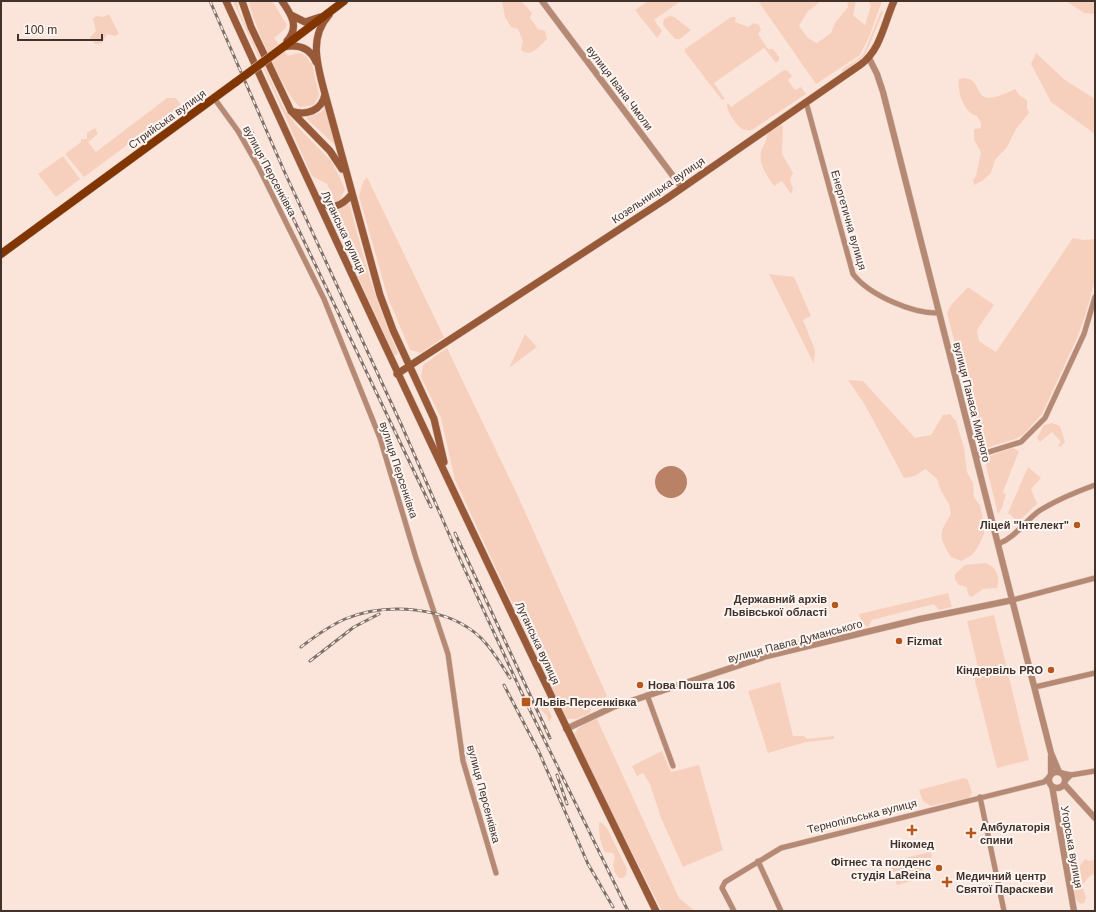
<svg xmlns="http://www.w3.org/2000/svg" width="1096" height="912" viewBox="0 0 1096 912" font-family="Arial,sans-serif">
<rect width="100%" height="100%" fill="#fbe5da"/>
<path fill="#f7d0bd" d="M233 1H237L239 11 283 107 296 125 332 162 345 189 340 200 335 202 327 184 312 176Z
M249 1H272L287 25 285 29 274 38 288 56C299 52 305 51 310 63H312L319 95 314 105 300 107C287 100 250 17 249 1Z
M502 1H521L532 13 530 18 538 29 545 31 547 39C539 46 532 58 521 50L523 41 518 29 511 27 505 17Z
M648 1H681L654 20 662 31 657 38 635 10Z
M758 1H817L819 3 808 11 799 26 808 38 817 43 831 33 835 23 848 7 847 1H856L853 15 865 25 871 6 868 1H882L869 37 860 55 816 84Z
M1066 1H1095V14L1084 13Z
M881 11 883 12 865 55 843 72 841 70 857 60 864 53Z
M109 14 119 34 115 36 107 34 102 43 95 44 90 37 96 31 93 19 96 16 103 17Z
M669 16 674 17 691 30 680 39H675L663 25 664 19Z
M731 17H736L735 22 748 27 754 23 759 25 761 30 758 34 768 49H773L779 57V60L776 63 764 48 714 83 725 99 722 100 685 52V49Z
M1036 53 1065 80 1095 99V134L1051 102 1031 64Z
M784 70 788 71 792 76 788 80 795 90 801 87 806 94 752 130C749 130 746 131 742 129 736 125 726 111 727 104L728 103 731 107Z
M965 78C987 80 967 113 1015 89L1020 96 1027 100V108L1029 113 1016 129 1007 147 995 160 991 173 982 181 974 185 973 180 976 176 981 152 974 140V129L981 128V123L977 116C964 113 957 92 959 79Z
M167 98H176L181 105 84 177 65 154 81 142V139H87V133L95 128 98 134 88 142 96 152Z
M326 106 337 147 306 118 321 112Z
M781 124 783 127 782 154 793 173 790 180 793 189 791 194 782 181 774 186C767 176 758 164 761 152 761 148 765 145 766 141 767 130 770 127 781 124Z
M63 156 80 179 56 197 38 174Z
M367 177 444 337 421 353 410 350 388 298 359 196 363 182Z
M349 201C362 254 376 303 398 353L397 355H394L329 214 333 209Z
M1073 238 1084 240 1095 239V280L1086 313 1077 338 1042 414 1023 435 1015 439 983 449 947 313 951 305 968 287 994 305 977 330 979 341 996 352Z
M769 274 794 277 811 316 803 320 815 350 814 364Z
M525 334 537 347 509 368Z
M447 348 517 494 607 696 591 703 590 713 576 719H566L455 480 441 418 421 377 423 365Z
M848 380 863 381 915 438 931 435 943 415 950 414 956 421 964 448 967 472 973 483 974 497 980 506 984 522V534L978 547 972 555 961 561 951 557C939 537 938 534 951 514L949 504 941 491 937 479 925 469 915 476 904 478 865 405Z
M1052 423 1060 426 1065 442 1060 447 1058 445 1061 442 1052 432 1040 442 1037 438 1044 425Z
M1013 448 1019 451 1003 492 1006 495 1001 510 998 514 984 458Z
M1028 467 1041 478 1031 489 1037 504 1018 522 1008 513Z
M985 563C996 566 1001 577 997 588L983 589 972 597 969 596 966 587 959 585 955 580V574L965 565Z
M948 593 952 607 939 610 934 604 872 620 868 627 862 623 859 614Z
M994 615 1029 760 997 768 974 677 980 676 967 621Z
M858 623 854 631 776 652 773 647Z
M780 682 793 736H804L807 739 834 736V739L806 742 768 753 748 691Z
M542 695 552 717 549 722 547 716 538 706Z
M597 719 679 898 695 911H662L573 737C577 726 587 723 597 719Z
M662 751 671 772 699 765 723 850 683 867 661 818 650 784 643 773 637 776 632 766Z
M964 778 968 780 972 793 969 798 931 806 923 801 919 790Z
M601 822 607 828 627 869 626 875 623 878H619C613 871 612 865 615 857L613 853 605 852C600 843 599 834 599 823Z
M931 852 932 856 917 877 912 878V881L897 885 893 874 895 872H893L890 861Z
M1085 859 1090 861 1095 859V874L1090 876 1082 885 1086 898 1084 903 1080 904 1075 898 1068 868 1069 865 1075 868 1079 867Z"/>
<path fill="#b98166" d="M655 482a16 16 0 1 1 32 0a16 16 0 1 1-32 0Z"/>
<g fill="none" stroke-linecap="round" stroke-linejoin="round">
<defs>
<path id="minor" d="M214 98 238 131 258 166 324 299 380 438 416 558 448 654 463 761 496 873
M806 102 853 274C869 295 913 314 939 313
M976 456 1021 442 1045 418 1084 334 1095 297
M998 544C1015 538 1025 521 1039 511 1056 500 1076 492 1095 485
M1013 600 1095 578
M1035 687 1095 673
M647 695 673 766
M1062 773 1071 775 1095 771
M1065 781 1071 775
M980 797 1004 911
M758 861 781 911
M734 911 722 888 725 882 781 848 1044 782 1050 776"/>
<path id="tertiary" d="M542 1 682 188
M869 58 877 74 883 92 1051 753 1059 772
M566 729 613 707 767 656 920 619 1013 600
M1049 780a8 8 0 1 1 16 0a8 8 0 1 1-16 0Z
M1051 774V756
M1064 784 1095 818
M1052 786 1074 911"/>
<path id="secondary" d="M226 1C365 306 508 610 656 911
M242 1 251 27 291 111 330 151 342 169
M282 1C291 14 300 27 287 41
M291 15 305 22 320 17
M329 15C308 38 318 67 325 94L380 295 393 330 434 419 444 462
M283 47C298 44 310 47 316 62
M291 111C306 116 322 111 325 94
M318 199C331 211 341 207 352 194
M397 374 666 199 860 65C881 50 884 23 894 1"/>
<path id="primary" d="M282 48 344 1
M1 254 236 82"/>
</defs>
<use href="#minor" stroke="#d6c1b7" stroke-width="6"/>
<use href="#tertiary" stroke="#d6c1b7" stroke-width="7"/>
<use href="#secondary" stroke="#d6c1b7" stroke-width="8"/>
<use href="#primary" stroke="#d6c1b7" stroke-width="9"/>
<use href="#minor" stroke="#b58973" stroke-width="5"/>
<use href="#tertiary" stroke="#b58973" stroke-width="6"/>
<use href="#secondary" stroke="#985939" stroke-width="7"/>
<use href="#primary" stroke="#813500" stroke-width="8"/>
<defs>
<path id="rail" d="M210 1 285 173 401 424 459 557 526 702 628 911
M251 130 431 507
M455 533 550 738
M301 647C314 637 329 626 345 619 386 602 448 606 481 638 493 650 501 664 510 678
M310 661 354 627 379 614
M504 685 539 752 588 864 613 907
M557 775 567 804"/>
</defs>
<use href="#rail" stroke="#807067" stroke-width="3"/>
<use href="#rail" stroke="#fdf5f2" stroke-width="1.5" stroke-dasharray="4.5" stroke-linecap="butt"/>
<defs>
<path id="primary-bridge" d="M236 82 282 48"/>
</defs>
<use href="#primary-bridge" stroke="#d6c1b7" stroke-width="9" stroke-linecap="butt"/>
<use href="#primary-bridge" stroke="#813500" stroke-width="8"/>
</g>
<g fill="#b9571b" stroke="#fdf5f2" stroke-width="1.5">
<circle cx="1077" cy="525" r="4"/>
<circle cx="835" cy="605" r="4"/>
<circle cx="899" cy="641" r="4"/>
<circle cx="1051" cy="670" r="4"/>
<circle cx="640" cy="685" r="4"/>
<rect x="521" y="697" width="10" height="10" rx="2"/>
<path d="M910 824h4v4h4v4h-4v4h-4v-4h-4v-4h4z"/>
<path d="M969 827h4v4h4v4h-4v4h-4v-4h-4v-4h4z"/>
<circle cx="939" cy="868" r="4"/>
<path d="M945 876h4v4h4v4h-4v4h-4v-4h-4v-4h4z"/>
</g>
<g text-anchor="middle" stroke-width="4" stroke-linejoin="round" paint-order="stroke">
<g font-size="11" fill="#41332c" stroke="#fdf5f2">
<text transform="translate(620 88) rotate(53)" y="4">вулиця Івана Чмоли</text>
<text transform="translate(167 119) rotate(-36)" y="4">Стрийська вулиця</text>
<text transform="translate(270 171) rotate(62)" y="4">вулиця Персенківка</text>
<text transform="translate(658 190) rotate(-34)" y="4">Козельницька вулиця</text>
<text transform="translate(849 220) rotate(74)" y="4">Енергетична вулиця</text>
<text transform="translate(344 232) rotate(65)" y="4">Луганська вулиця</text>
<text transform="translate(972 402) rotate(76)" y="4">вулиця Панаса Мирного</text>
<text transform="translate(399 470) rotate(72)" y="4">вулиця Персенківка</text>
<text transform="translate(795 641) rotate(-15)" y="4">вулиця Павла Думанського</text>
<text transform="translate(538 643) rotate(65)" y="4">Луганська вулиця</text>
<text transform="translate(484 794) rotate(75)" y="4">вулиця Персенківка</text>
<text transform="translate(862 816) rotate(-14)" y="4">Тернопільська вулиця</text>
<text transform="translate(1072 847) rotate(80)" y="4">Угорська вулиця</text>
</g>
<g font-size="11" font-weight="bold" fill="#41332c" stroke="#fdf5f2" text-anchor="start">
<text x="1069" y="529" text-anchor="end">Ліцей "Інтелект"</text>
<text x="827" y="603" text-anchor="end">Державний архів<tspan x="827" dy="13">Львівської області</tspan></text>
<text x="907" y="645">Fizmat</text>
<text x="1043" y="674" text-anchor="end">Кіндервіль PRO</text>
<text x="648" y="689">Нова Пошта 106</text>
<text x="535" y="706">Львів-Персенківка</text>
<text x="980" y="831">Амбулаторія<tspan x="980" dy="13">спини</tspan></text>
<text x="912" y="848" text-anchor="middle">Нікомед</text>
<text x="931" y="866" text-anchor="end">Фітнес та полденс<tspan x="931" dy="13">студія LaReina</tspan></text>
<text x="956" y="880">Медичний центр<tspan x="956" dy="13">Святої Параскеви</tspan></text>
</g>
</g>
<rect width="1096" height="912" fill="none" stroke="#41332c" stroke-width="4"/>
<path d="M18 34v6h84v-6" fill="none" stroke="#41332c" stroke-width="2"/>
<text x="24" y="34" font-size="12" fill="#41332c" stroke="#fdf5f2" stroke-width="3" paint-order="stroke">100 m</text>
</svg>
